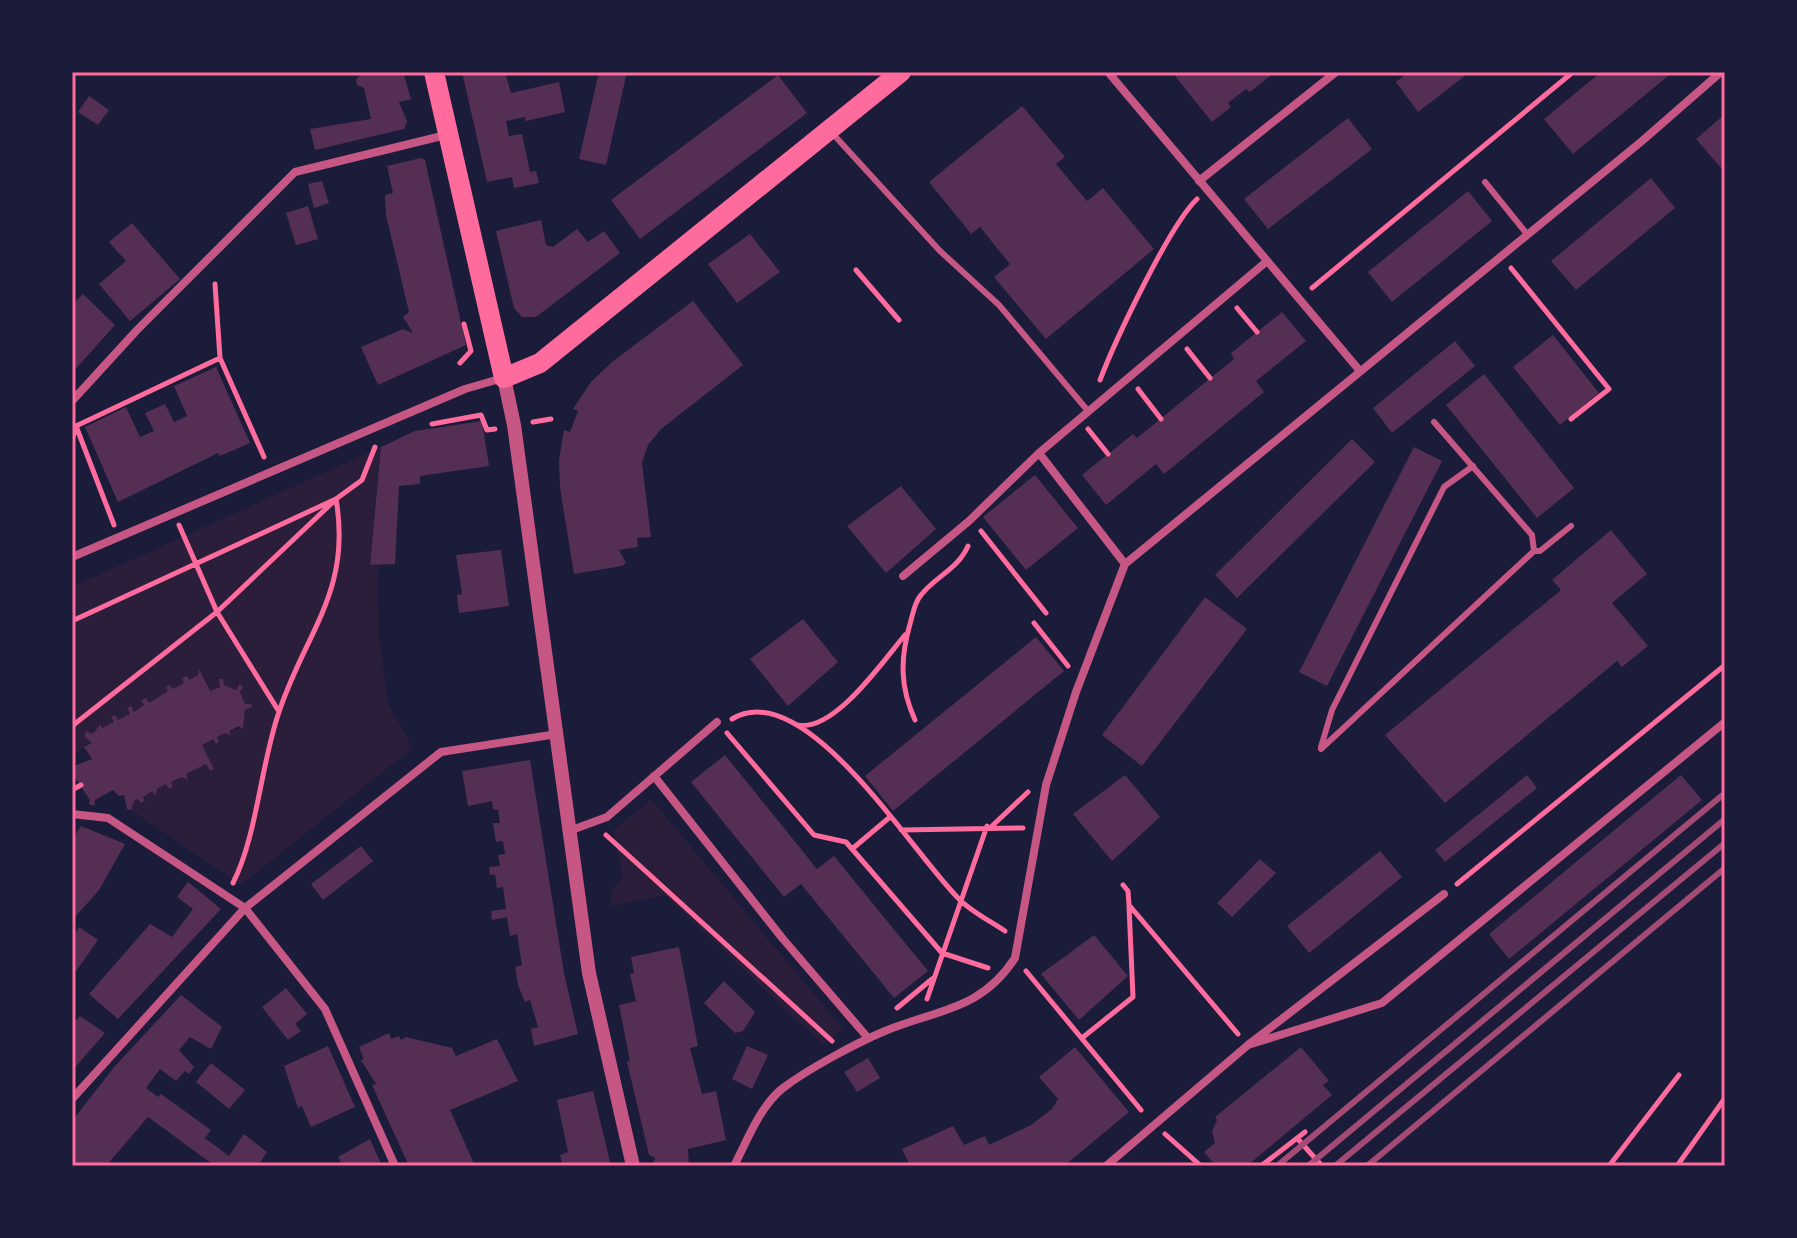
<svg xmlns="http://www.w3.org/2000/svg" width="1797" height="1238" viewBox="0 0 1797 1238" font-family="Figtree,sans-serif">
<rect width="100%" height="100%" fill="#1b1b3a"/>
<path fill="#2a1e3b" d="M381 447 370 565 378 566 379 639 389 705 413 748 241 885 131 810 134 801 138 799 141 803 145 801 143 797 152 791 156 796 157 789 166 784 169 789 173 787 171 782 182 777 188 780 186 774 206 764 213 769 202 745 212 739 216 744 217 737 225 733 231 736 229 731 246 726 241 721 245 709 251 708 252 704H245L240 692 243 686 240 685 236 690 224 685 223 679H220V687L210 691 200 670 198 675 173 689 170 685 168 691 149 703 146 698 142 700 144 705 134 712 131 706 127 708 130 714 118 720 115 715 111 717 114 722 102 728 99 724 93 734 86 731 84 736 92 743 72 756V587Z
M651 799 843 1029 823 1045 665 895 611 906V890L623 878 613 831Z"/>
<path fill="#542f53" d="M365 72H403L411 99 399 102 407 121 404 129 315 150 310 129 371 119 364 88 357 85 356 79Z
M462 72H505L511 93 559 82 565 112 526 121 525 117 506 121 509 136 522 134 530 172 536 171 539 183 514 188 512 177 487 182Z
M599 72H627L606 165 579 159Z
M1180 72H1275L1250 92 1246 89 1228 103 1231 107 1212 122 1175 76Z
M1408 72H1470L1418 112 1396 82Z
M1601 72H1673L1573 154 1544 119Z
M778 75 807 113 640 239 611 200Z
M89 96 109 110 98 125 78 112Z
M1022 106 1065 157 1056 164 1087 201 1103 188 1154 249 1046 339 994 277 1010 264 980 227 971 234 929 182Z
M1725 114V166L1722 169 1696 139Z
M1348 118 1372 149 1268 229 1244 199Z
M421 158 425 160 466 345 378 385 361 347 403 329 413 333 403 317 409 312 386 215 385 195 393 193 387 166Z
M1651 178 1675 208 1576 290 1551 261Z
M322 181 329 203 314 208 308 184Z
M1468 191 1492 221 1392 302 1368 272Z
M308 206 318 239 296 245 286 213Z
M541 220 546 245 553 247 577 229 588 242 604 231 620 253 536 317H522L514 308 496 231Z
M132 223 180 279 130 321 99 284 126 261 109 242Z
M750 234 780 272 737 303 708 264Z
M83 294 115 325 72 373V305Z
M693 301 743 365 661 429 648 445 642 463 651 537 637 538 638 547 619 550 626 563 622 566 574 574 560 488 559 460 564 430 570 432 578 411 573 409 591 382 612 362Z
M1282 312 1306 341 1256 381 1264 392 1164 474 1156 464 1106 505 1082 475 1133 434 1137 438 1234 359 1231 353Z
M1553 335 1599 393 1560 425 1513 367Z
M1455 341 1475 366 1392 433 1373 408Z
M216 367 250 443 220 456 218 453 118 502 85 427 126 407 140 437 154 431 145 413 165 404 174 422 187 416 174 386Z
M1484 374 1574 488 1537 518 1446 405Z
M482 421 489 466 420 476V484L399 486 395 564 370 565 381 447 415 431Z
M1352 439 1375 462 1237 598 1215 575Z
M1414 447 1442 461 1327 686 1299 672Z
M1035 475 1078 528 1026 570 983 517Z
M901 486 936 529 886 573 847 526Z
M1611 530 1647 574 1612 603 1648 646 1622 667 1617 661 1445 803 1385 735 1561 590 1552 580Z
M501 550 509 606 459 613 457 595 462 594 456 555Z
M1205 597 1247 629 1142 766 1102 735Z
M803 619 838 662 788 706 750 659Z
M1036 637 1064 671 893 811 865 776Z
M199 669 210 691 220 687 219 679H223L224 685 236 690 240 684 243 687 240 692 245 704H252L251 708 245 709 243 729 239 726 229 731 231 736 225 733 217 737 219 742 216 744 213 739 202 745 214 769 210 771 206 764 186 774 188 780 182 777 171 782 173 787 169 789 166 784 157 789 155 796 152 791 143 797 145 801 141 803 138 799 134 801 131 810 127 809 124 795 119 796 113 790 95 800 94 806 89 804 90 800 72 773V767L92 759 84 747 92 743 84 736 86 731 93 734 100 724 102 728 114 722 111 717 115 715 118 720 130 714 127 708 131 706 134 712 144 705 141 700 146 698 149 703 168 691 166 687 170 685 173 689 184 683 182 678 187 676 189 680 198 675Z
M725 755 817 869 834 856 928 971 894 998 801 884 784 897 691 782Z
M530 760 564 973 578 1034 534 1046 531 1029 538 1027 530 1000 525 1002 518 985 515 967 522 965 517 934 510 936 507 917 492 920 491 911 506 909 503 887 497 888 495 874 490 875 489 867 500 866 498 855 505 854 503 841 496 842 493 823H500L498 810 493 809 492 801 468 806 462 771Z
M1125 775 1160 817 1112 861 1073 814Z
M1527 775 1537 788 1445 862 1435 850Z
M1681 775 1702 800 1509 959 1489 934Z
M81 826 125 844 99 890 76 916 72 913V839Z
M361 846 373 861 323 900 311 884Z
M1380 851 1402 877 1309 953 1287 926Z
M1260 859 1276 873 1232 917 1217 903Z
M188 882 221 909 118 1019 89 994 150 924 172 937 193 909 177 897Z
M79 927 98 940 72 977V938Z
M1094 935 1128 976 1079 1020 1041 974Z
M679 947 698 1046 690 1048 702 1094 716 1091 726 1140 688 1149 689 1165 652 1166 655 1158 649 1155 627 1062 630 1061 619 1005 636 1001 630 974 634 973 631 957Z
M724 981 755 1012 743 1031 735 1033 704 1003Z
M286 988 307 1014 295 1024 301 1031 288 1040 262 1007Z
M181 995 222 1027 211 1049 190 1037 179 1050 194 1067 189 1074 185 1071 176 1081 160 1069 146 1088 158 1097 161 1094 211 1130 205 1138 229 1156 244 1134 267 1152 258 1166H215L148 1117 106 1166H72V1121L115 1066Z
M80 1016 105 1033 72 1071V1025Z
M389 1033 391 1039 399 1036 401 1040 406 1037 452 1048 456 1056 497 1039 518 1081 450 1110 475 1166H409L372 1085 376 1084 361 1060 364 1059 359 1047Z
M328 1046 355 1107 311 1127 302 1106 298 1108 284 1066Z
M747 1046 768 1055 752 1089 732 1079Z
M1075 1047 1129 1112 1064 1166H910L902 1149 953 1126 964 1145 985 1136 989 1145 1031 1125 1052 1109 1058 1099 1039 1077Z
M1301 1047 1329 1081 1323 1085 1332 1095 1247 1166H1216L1204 1152 1215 1143 1212 1131 1217 1120 1215 1117Z
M868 1058 880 1078 857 1092 844 1072Z
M211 1063 245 1090 229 1109 196 1082Z
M593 1091 611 1166H563L560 1155 568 1152 557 1100Z
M370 1139 382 1166H343L338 1157Z"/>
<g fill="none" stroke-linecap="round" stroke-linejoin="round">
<path stroke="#ff6b9d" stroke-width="5" d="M1511 268 1609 389 1571 419
M856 270 899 320
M215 284 220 358
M1312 288 1573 72
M1237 308 1257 332
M1187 349 1210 378
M460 363 471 351 464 324
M1100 380C1115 341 1169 226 1197 199
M1138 389 1161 419
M533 422 551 419
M432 424 481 415 487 430 495 429
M1088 429 1108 454
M72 440 76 427
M114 525 76 426 220 358 264 457
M179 525 217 612 278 710
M981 531 1046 613
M72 621 336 499 362 480 375 447
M1034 623 1068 666
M732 719C805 674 914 856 960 900 972 912 990 921 1005 931
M915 720C900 687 900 659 910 624 913 614 914 603 921 595 936 576 958 569 968 546
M797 725C834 733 883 661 905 635
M72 726 217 612 333 502
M727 733 814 835 846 842 942 953 988 968
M72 790 81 785
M992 826 1028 792
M901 830 1023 828
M606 835 832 1041
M852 849 890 817
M233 883C257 836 261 763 279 712 305 633 352 591 336 499
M1457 884 1725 665
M1123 885 1128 891 1129 905 1238 1034
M1026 971 1141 1110
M927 999 987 826
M897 1008 932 979
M1082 1038 1133 997 1129 906
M1165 1134 1201 1166
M1297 1138 1322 1166
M1261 1166 1305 1132
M1609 1166 1679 1075
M1677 1166 1725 1098"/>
<path stroke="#c65784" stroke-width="6" d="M833 134 940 251 999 305 1088 411
M1485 182 1527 234
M1534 551H1540L1571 526
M1321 747 1332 710 1444 487 1473 466
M1321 749 1534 551 1532 535 1434 422"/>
<path stroke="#c65784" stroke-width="8" d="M1108 72 1360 371
M1199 181 1336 72
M72 401 137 330 295 172 446 135
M1039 453 1125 564
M72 557 465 389 503 378
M903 576 969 521 1039 453 1266 262
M654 776 783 939 868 1038
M72 814 108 818 245 908 325 1009 395 1166
M569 831 607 817 717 722
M1248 1045 1382 1003 1725 722
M72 1099 245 908 441 752 557 734
M734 1166C747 1141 760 1106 783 1088 808 1069 856 1043 885 1031 939 1009 981 1010 1015 958L1046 785 1076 692 1125 564 1642 141 1721 72
M1106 1166 1248 1045 1444 894"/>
<path stroke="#c65784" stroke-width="14" d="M504 378 514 425 589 973 633 1166"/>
<path stroke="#ff6b9d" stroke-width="20" d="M434 72 504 378 540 363 901 72"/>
<path stroke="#a44b75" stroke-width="6" d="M1277 1166 1725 793
M1308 1166 1725 819
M1335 1166 1725 843
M1367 1166 1725 868"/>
</g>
<rect width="1797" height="1238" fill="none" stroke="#1b1b3a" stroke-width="148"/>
<rect x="74" y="74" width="1649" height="1090" fill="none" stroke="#ff6b9d" stroke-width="3"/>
</svg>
